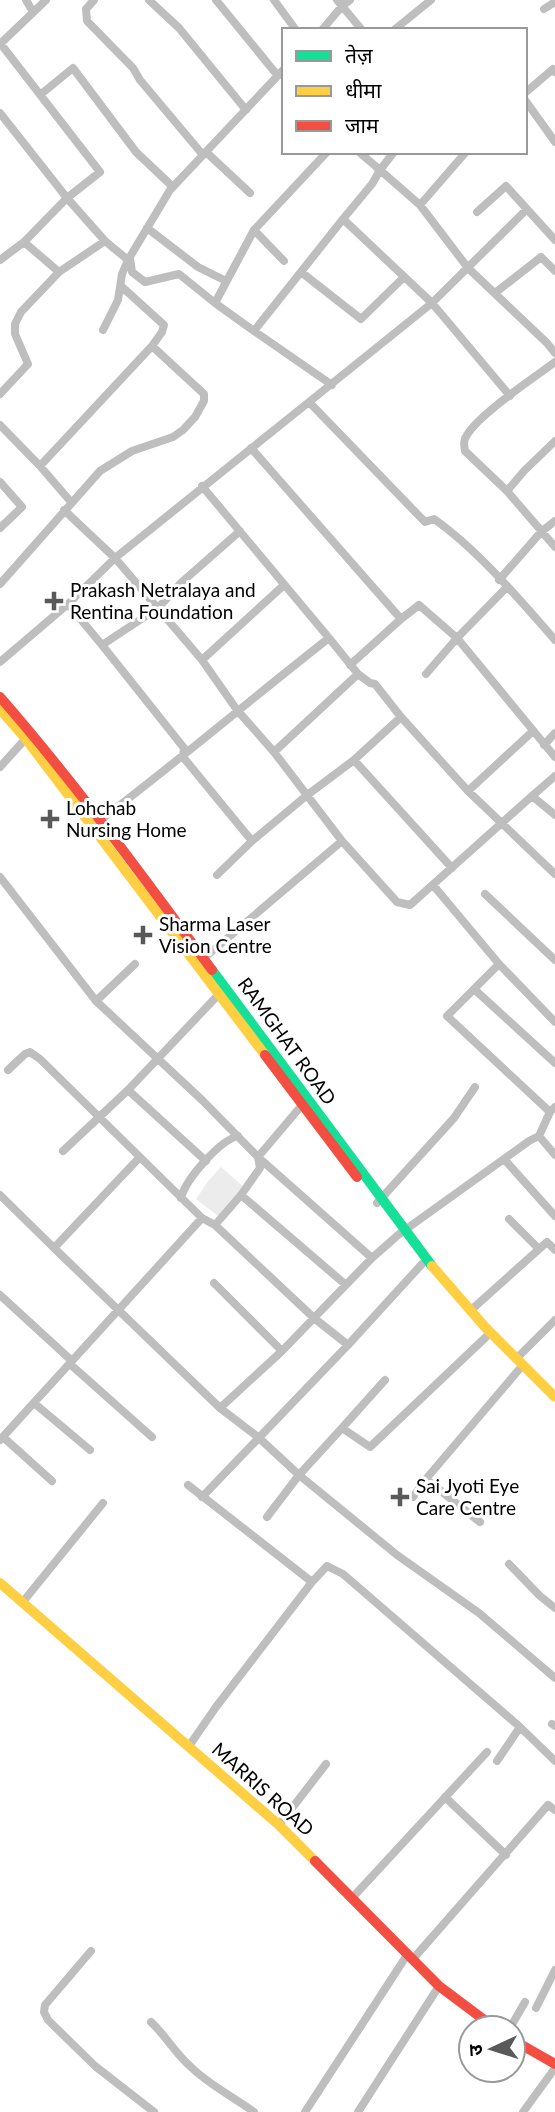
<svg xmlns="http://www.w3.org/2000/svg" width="555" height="2112" viewBox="0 0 555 2112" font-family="Lato,'Noto Sans Devanagari',sans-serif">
<rect width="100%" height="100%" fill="#fff"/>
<path fill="#ececec" d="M221 1167 246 1189 218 1216 196 1199 209 1180Z"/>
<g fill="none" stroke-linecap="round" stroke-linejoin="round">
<path stroke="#bebebe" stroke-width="8" d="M26 0 33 12
M94 0 86 9 87 21 133 68 140 80 203 155
M149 0 179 28 246 110
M216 0 278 76
M274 0 296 30
M337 0 362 30
M544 9 555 2
M322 30 342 6 350 0
M394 30 431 0
M0 43 100 172 67 198 105 241 128 260
M0 44 46 0
M525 93 553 69 555 72
M40 95 73 68 136 152 173 187
M525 100 555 142
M0 113 67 198 24 242 0 260
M206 152 250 193
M327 152 254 230 215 303 254 331 343 219
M359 152 380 170 394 152
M420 205 466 152
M527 209 432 303 309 402 425 522 434 519C478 550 520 600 555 640
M477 212 506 186 555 240
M147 228 198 267 226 281
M254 230 284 261
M24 242 59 272
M130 258 132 272 145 282 179 274 215 303
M301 272 361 319 403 278
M121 286 164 325 162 332 152 346
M495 293 541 257 555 271
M103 330 118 300 122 274 128 260 170 190 284 69
M254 331 332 385
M555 362C534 378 479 414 467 435 463 440 464 445 465 451L507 491 555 547
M0 394 28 364 15 334V324L21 312 59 272 105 241
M510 396 432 303 343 219 372 184 380 170 420 205 468 268 547 343 555 353
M0 425 40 466 71 502
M251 448 401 619 419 605 457 638 555 757
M0 482 22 507 0 528
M507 491 524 471 555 441
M64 510 115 558 202 660 237 710 274 752 342 841
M240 531 182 582 158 608 102 645 184 748 183 757 252 841
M499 580 541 532 555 521
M0 584 100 471 132 451 173 437 183 430 195 417 204 401V394L152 346 40 466
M68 604 102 645
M202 660 284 585
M0 662 68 604 115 558 309 402
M350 665 401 619
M358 674 370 683 375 684 401 717
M426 674 457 638 507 587
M544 745 555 733
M274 752 358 674 329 638
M354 760 452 868
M0 767 29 735
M468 791 532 732
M532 796 555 776
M98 822C176 763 251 699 329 638L202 486
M217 875 252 841 306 796 354 760 401 717 468 791 555 874
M0 877 96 1001
M433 885 499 964
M485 894 555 960
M204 958 342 841 397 902 410 905 532 796 555 815
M135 964 96 1001 202 1100 258 1157 302 1105
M474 989 555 1063
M555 1022 499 964 447 1016 550 1112 555 1107
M8 1070 25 1054 30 1052 40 1059 202 1218
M128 1090 206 1161
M539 1136 555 1155
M63 1151 128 1090 220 993
M258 1157 372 1258
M139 1158 54 1248 220 1408 282 1351
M504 1159 555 1216
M0 1195 54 1248
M241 1195 260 1168 258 1157
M181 1198C186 1179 219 1141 238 1136
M377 1203 454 1118 475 1087
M509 1219 539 1249
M215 1225 314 1318 348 1345
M214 1283 282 1351 372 1258 398 1235 529 1141 539 1136 550 1112
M0 1295 72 1361
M470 1311 547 1242 555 1250
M516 1359 555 1320
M70 1364 152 1437
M34 1403 90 1450
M220 1408 258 1437 299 1475 397 1555 479 1613 555 1678
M342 1428 385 1380
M3 1437 52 1481
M0 1440 202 1218 215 1225 241 1195 346 1285
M426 1479 480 1522
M188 1485 312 1582
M202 1497 348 1345 422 1264
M413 1497 426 1479 522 1366
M267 1517 299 1475 342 1428 370 1447 486 1337
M509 1564 540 1596 555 1608
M22 1603 103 1503
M552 1724 555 1726
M189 1746 216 1707 312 1582 327 1566 343 1574 520 1727 555 1761
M497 1761 520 1727
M445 1797 506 1855
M279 1825 326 1764
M353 1897 487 1752
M91 1951 45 2005 44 2012 48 2020 95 2066 154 2112
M412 1960 548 1805 555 1810
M536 2008 555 1970
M151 2022C166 2036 175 2053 191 2067 209 2085 234 2097 254 2112
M510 2028 525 2002
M305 2112 407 1955
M358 2112 439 1986
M523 2112 555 2068"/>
<path stroke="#16e098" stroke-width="10" d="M212 970 432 1266"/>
<path stroke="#ffcf43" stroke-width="10" d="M0 709 26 739 265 1055
M432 1266 485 1327 555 1397
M0 1583 279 1825 315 1861"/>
<path stroke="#f24e42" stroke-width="10" d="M0 697C76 784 143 877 212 970
M265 1055 357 1177
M315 1861 439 1986 495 2028
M513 2040 555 2064"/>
</g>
<g fill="#595959" stroke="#fff" stroke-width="2.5">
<path d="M50.5 590.5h7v7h7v7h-7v7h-7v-7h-7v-7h7z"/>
<path d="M46.5 808.5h7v7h7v7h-7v7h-7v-7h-7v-7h7z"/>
<path d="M139.5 924.5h7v7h7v7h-7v7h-7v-7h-7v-7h7z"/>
<path d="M396.5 1486.5h7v7h7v7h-7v7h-7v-7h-7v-7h7z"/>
</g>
<g text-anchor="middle" stroke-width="6" stroke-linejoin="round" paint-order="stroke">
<g font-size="19" fill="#000" stroke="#fff" text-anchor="start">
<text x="70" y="597">Prakash Netralaya and<tspan x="70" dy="22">Rentina Foundation</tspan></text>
<text x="66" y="815">Lohchab<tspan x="66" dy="22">Nursing Home</tspan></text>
<text x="159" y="931">Sharma Laser<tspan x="159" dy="22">Vision Centre</tspan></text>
<text x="416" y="1493">Sai Jyoti Eye<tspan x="416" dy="22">Care Centre</tspan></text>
</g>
<g font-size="19" fill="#000" stroke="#fff">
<text transform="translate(287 1041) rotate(54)" y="7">RAMGHAT ROAD</text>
<text transform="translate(263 1789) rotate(42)" y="7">MARRIS ROAD</text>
</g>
</g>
<rect x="282" y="28" width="245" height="126" fill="#ffffff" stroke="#999999" stroke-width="2"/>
<rect x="296" y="51" width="35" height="10" fill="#16e098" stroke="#999999" stroke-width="2"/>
<text x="345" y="63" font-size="21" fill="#000000">तेज़</text>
<rect x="296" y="86" width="35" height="10" fill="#ffcf43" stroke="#999999" stroke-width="2"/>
<text x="345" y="98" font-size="21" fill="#000000">धीमा</text>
<rect x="296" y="121" width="35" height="10" fill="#f24e42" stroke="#999999" stroke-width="2"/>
<text x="345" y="133" font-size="21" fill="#000000">जाम</text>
<g transform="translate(492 2049) rotate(266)"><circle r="33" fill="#ffffff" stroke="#999999" stroke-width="2"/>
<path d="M0-5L12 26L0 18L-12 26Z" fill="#595959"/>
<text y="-10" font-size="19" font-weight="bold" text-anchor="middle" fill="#000000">उ</text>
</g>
</svg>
